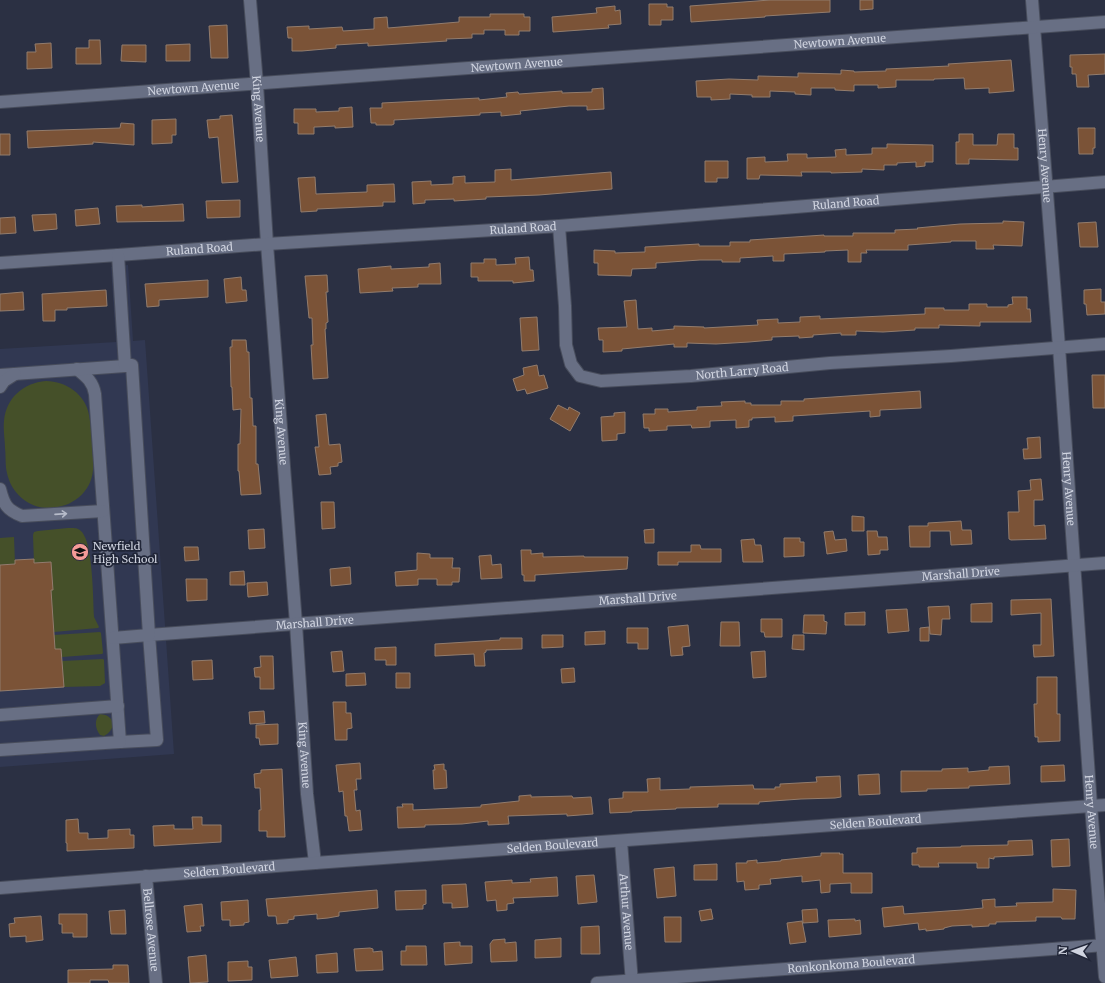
<svg xmlns="http://www.w3.org/2000/svg" width="1105" height="983" viewBox="0 0 1105 983" font-family="Merriweather,serif">
<rect width="100%" height="100%" fill="#2b3043"/>
<path fill="#313852" d="M128 265 133 341 145 340 174 754 0 767V349L116 342 111 267Z"/>
<path fill="#455029" d="M46 381C66 381 86 395 89 415 91 424 91 434 92 443 92 451 94 461 93 470 91 493 72 507 50 508 29 509 11 493 7 473 5 465 6 456 5 448 5 440 3 430 4 421 6 398 23 383 46 381Z
M68 528C73 528 78 527 82 532 93 545 93 598 94 617L99 627 98 628 54 632 51 590 53 589 51 562 34 563 33 535 34 532 38 531Z
M14 537 15 564 0 565V538Z
M100 632 101 633 103 653 102 654 62 657 61 649H55L54 635Z
M103 659 104 660 105 683 100 686 64 687 62 661Z
M100 714C115 715 117 729 104 736L100 735C95 728 94 720 100 714Z"/>
<path fill="#7b5337" stroke="#927c6d" d="M770 0H830V12L765 16V17L691 22 690 6Z
M860 0H873V9L860 10Z
M649 4H667V7H673V20H661V25H649Z
M615 6V11L620 10 621 24 608 25 609 28 553 32 552 17 597 13 596 8Z
M490 14H524V17H530V31H519V35H505V30H484V34H472V38L446 39 447 41 368 46V43L336 45V48L302 51H292V38H288L287 27 309 26V29L342 27 343 31 374 29V18L387 17 388 28 459 22V17H490Z
M227 25 228 58H211L209 26Z
M89 40H100L101 64H76V48H89Z
M51 43 52 68 27 69V52H36L35 44Z
M190 44V61H166V45Z
M122 45H146V62L121 61Z
M1105 54V74L1088 75 1089 87H1077L1076 74H1072V67H1070V55Z
M1011 60 1014 91 989 93V88L965 89 964 78 934 79V80H896V87L878 88V85H854V91L835 90V88H811V95L795 94V92L770 91V97H752V95L730 94V99L711 100V97H697L696 81 729 79 758 80V76L798 77V73L841 74V70L854 71V72L886 71V69L949 66 948 64Z
M603 88 604 109 587 110V106H569L520 111 521 114 501 116V112L480 113V115L394 120V124L392 125H376V123H371L370 108H382V103L479 98V100L507 97 506 93 518 92 519 94 562 91V93L592 92V89Z
M352 107 353 127 335 128V126L316 127H314V134H298V123H294V109H316V112L339 111V108Z
M232 115 238 182 222 183 218 137 209 138 207 120 220 119V116Z
M176 119V135H172V143L152 144V120Z
M121 123 134 124V145L93 142V144L28 148 27 131 120 128Z
M1078 128H1095V148H1093V154H1079Z
M0 134H10V155H0Z
M959 134H973V145H997L998 134H1014V148H1018V160L969 159V164H956V142H959Z
M887 144 933 145V162H925V166L916 167V162L897 163V165H884V170L862 169V172L831 173V172H801L802 176 760 175 759 179H747V158L765 157V162L788 161 787 154H807V158L836 157 835 150 846 149V155L872 154V148H887Z
M705 161H728V178H717V182H705Z
M511 169V180L611 172 612 189 539 195 486 197V199L454 201V199L425 200V203L413 204 412 182 431 181V185L453 184V177L465 176V183L495 182V170Z
M315 177 316 194 367 192V185L394 184 395 202H383V206L317 209V211L301 212 298 178Z
M240 200V217L207 218 206 201Z
M183 204 184 221 117 222 116 206 142 205V207Z
M98 208 100 224 76 226 75 210Z
M56 214 57 229 34 231 32 215Z
M15 217 16 233 0 234V218Z
M1003 221 1024 222 1022 246 993 245 994 249H976V241H951V242L908 245V250H866L867 253H861V262H848V250L825 251V252L784 254V261H773V256L740 258V262H722V260H700L656 263V268L632 269 631 276 598 275V263H594V250L615 251V253L645 252V247L699 244V246H730V242H750V240L824 235V236H853V233H895V230L918 229 917 228 960 224 1003 223Z
M1096 222 1098 247H1080L1078 223Z
M529 257 530 270H533L534 281 513 283V281H478V277H471V263H484V259H496V265L516 264 515 258Z
M440 263 441 284H418V287L392 288 393 291 360 293 358 269 391 266V269L429 267V264Z
M327 275 328 292H326L328 322 326 323V329H325L328 378 313 379 311 345H313L312 318H309L305 276Z
M241 277 242 290H246L247 301 226 303 224 279Z
M208 280V297L159 300V306L147 307 145 284Z
M1101 289V302H1105V314L1087 315 1086 304H1084V290Z
M106 290 107 306 67 308V310H55V321H43L42 294Z
M23 292 24 310 0 311V294Z
M1012 297H1027V309H1030L1031 322H980V326L939 325V328H915V330L883 332 856 331V335H841V333L813 335V337L799 338V336L772 337V340L749 342 716 344 687 343V347H674V344L622 349V351L603 352V340H599L598 328 627 327 624 301 636 300 638 329 652 328V331L674 329V326L704 327V328L758 325 757 320 778 319V323L800 322V317L820 316V319L925 314V308H944V310H969V304H987V307H1008V305L1013 304Z
M537 317 539 350 522 351 520 318Z
M232 340H246L247 352H249L250 398H252L253 426H256V464H258L261 494 241 495 239 471H238V444H240L241 409 233 410 232 387H231L230 347H232Z
M537 365 539 376 544 375 548 388 527 394 525 389 517 391 513 379 524 375 523 368Z
M1092 375H1105V408H1093Z
M920 391 921 408 880 410V416L870 417V411L793 416V421L775 422V417L752 418V420H749V427L736 428V420L710 421V427L692 428 691 425 667 426V430L649 431V428H644L643 414H655V409H668V412L697 410V407L722 406 721 402 745 401V403H751V405H781V401H804V399Z
M558 405 568 410 569 407 580 413 570 431 550 419Z
M625 412V433L617 434V440L602 441 601 417 614 416V413Z
M326 414 329 445 340 444 342 462 338 463V466L330 467 331 474 319 475 315 447H319L316 415Z
M1040 437 1041 458 1024 459 1023 449H1028L1027 438Z
M1041 479 1043 500H1034V526L1045 525 1046 539 1011 540 1009 539 1008 512H1019L1018 491 1031 490 1030 480Z
M321 502H334L335 528 322 529Z
M852 516 864 517V531H852Z
M961 521 962 530H971L972 544 951 545 950 531H930V547H910L909 526H928V523Z
M264 529 265 548 249 549 248 530Z
M654 529V543H645L644 530Z
M833 531 835 540 846 539 847 551 827 554 824 532Z
M867 531H877L878 537H887L888 550H880V554L868 555Z
M784 538H800V542H804V556L784 557Z
M754 539 755 545H761L763 562H743L741 540Z
M691 545H700L701 549H721V562H678V565H658V552H691Z
M184 547H198L199 560 185 561Z
M521 550H531V554L543 553V557L584 556V557H628L627 569 535 575V581H524V575H522Z
M417 553 430 554V558H453L452 568H460L459 582H452V585H437V579H418V585L396 586 395 572 417 570Z
M491 555 492 565 501 564 502 578 481 579 479 556Z
M34 559V563L51 562 53 590H51L55 649H61L64 687 0 691V565L15 564V560Z
M350 567 351 584 331 586 330 569Z
M244 571 245 585H230V572Z
M186 579H207V600L187 601Z
M267 582 268 595 248 597 247 583Z
M1051 599 1054 656 1034 657 1033 645H1041V613L1011 615V600Z
M992 603V622H971V604Z
M949 606 950 619H942L941 635 930 634 928 607Z
M907 609 909 631 888 633 886 610Z
M865 612V625H845V613Z
M804 615H824V621L827 622 826 634 803 633Z
M761 619H782V637H765L764 632H761Z
M721 622H739L740 646H720Z
M688 625 690 646 682 647 683 655 671 656 668 627Z
M929 627V641H920V628Z
M627 628H648V649H638V643H627Z
M605 631V644L585 645V632Z
M542 635H563V647L542 648Z
M793 635H804V650L792 649Z
M500 638H522V649L486 650V652L484 653 485 666H475L474 654 435 656V644L500 640Z
M396 647V665H386V660H375V648Z
M342 651 344 671 333 672 331 652Z
M765 651 766 677 753 678 751 652Z
M260 656H273L274 689H260V677H255L254 668 261 667Z
M212 660 213 679 193 680 192 661Z
M574 668 575 682 562 683 561 669Z
M365 673 366 685 346 686V674Z
M396 673H410V688H396Z
M1037 677H1057V714H1060V741L1038 742V737H1035L1034 704H1037Z
M333 702H346V713H351L352 728 347 729V740H335Z
M264 711 265 723 250 724 249 712Z
M278 724V744L260 745 259 738H256V725Z
M360 763 361 779H356L357 790H354L356 811 360 810 362 830 349 831 347 816H345L343 791 339 792 336 765Z
M444 764V770H446L447 788 434 789 433 770H435L434 765Z
M1064 765 1065 781 1041 782V766Z
M1009 766 1010 784 969 786V788L927 789V791L901 792V771H942V769L968 768V772L989 770V767Z
M282 769 285 837H267V831H259V810H261L260 788H255L254 774 261 773V770Z
M879 774 880 794 859 795 858 775Z
M840 776 841 797 835 798 801 799 759 802V804H718V807L676 808V809L632 811V812L610 813 609 799 623 798V792H648L647 779 660 778V790L690 789V787L753 785 754 789H775V787H780V784L817 782 816 777Z
M531 795V797L572 796 573 798 591 797 593 814 567 816V814L508 816 509 824 488 825V821L462 824 425 825V827L398 828 397 807H403L402 804H413V810L481 807V805L519 801V796Z
M192 817H202V825H221V842L154 846 153 826 174 825V829H193Z
M78 819 79 833H88V839L108 838V830L130 829V835H134V848L67 851V843H66V820Z
M1069 839 1070 866 1052 867 1051 840Z
M1032 840 1033 855 994 857V859L989 858V868H977V863H938L939 867H919V865H912V853H917V848L961 847V846L1008 845V841Z
M821 853H840L839 854H843V873H872V893H851V883L830 884V892L821 893 820 880 802 882V876L770 879 771 884 759 885V889L745 890 744 881 737 882 736 863H747V861L757 860V863L781 861V860L821 856Z
M717 864V880H694V865Z
M674 867 676 896 657 898 654 869Z
M594 875 597 902 578 904 576 876Z
M557 877 558 896 513 898 514 903 507 904V910L497 911 496 900 487 901 485 882 512 880V883L531 882 530 879Z
M466 884 468 907 452 908V903H443L442 885Z
M1053 889 1076 890 1075 919H1062L1061 917H1036V921L996 922V924H989V926L972 927V925L952 926 944 928V929L926 931V929L919 930 918 923 884 927 882 908 903 906 904 914 962 910 983 908 982 900 995 899V907L1017 906 1016 903 1053 902Z
M377 890 378 908 339 912V916L328 918 317 919V914L294 916V919L288 920V923L277 924 276 916H268L266 899Z
M426 890V904L423 905V909L396 910 395 891Z
M248 900 249 922 244 923V925L230 926V920H222L221 902Z
M202 904 204 926H200L201 931 187 932 184 906Z
M711 909 713 919 701 921 699 911Z
M817 909 818 922 803 923 802 910Z
M125 910 126 934H111L109 911Z
M59 914H87V937H73V933H62V924H59Z
M41 916 43 940 26 942V936L10 937 9 924 15 923 14 918Z
M664 917H681V942H665Z
M855 919V921L860 920 861 934 829 937 828 920Z
M802 921 806 942 790 944 787 923Z
M599 926 600 954H581V927Z
M561 938V957L535 958V940Z
M505 939V943L516 942 517 961 491 962 490 944 493 940Z
M460 942V946H472V963L445 965 444 943Z
M406 946H426L427 965H401V951H406Z
M370 948 373 949V952L382 951 383 970 356 971 354 949Z
M337 953 338 972 317 973 316 955Z
M206 955 208 982 190 983 188 957Z
M296 957 298 976 271 978 269 960Z
M248 961V967H252V980L228 981V962Z
M113 965H128L129 983H109L108 980H90V983H68V970L113 969Z"/>
<g fill="none" stroke-linecap="round" stroke-linejoin="round">
<defs>
<g id="minor">
<path id="s1" d="M250 0 257 84 267 244 296 624 307 794 315 863"/>
<path id="s2" d="M1032 0 1059 347 1091 806 1105 977"/>
<path id="s3" d="M0 102 1105 22"/>
<path id="s4" d="M559 226 565 306 566 345 571 364 580 376 601 381 691 376 830 363 951 356 1105 344"/>
<path id="s5" d="M0 263 118 255 267 244 559 226 1105 182"/>
<path id="s6" d="M77 369C87 377 93 382 95 394L120 742 157 740 149 635 1105 563"/>
<path d="M0 375 125 366"/>
<path d="M0 387 4 381 15 374"/>
<path d="M0 489C4 505 7 510 22 516L103 511"/>
<path d="M113 638 149 635 132 365 125 366 118 255"/>
<path d="M0 715 118 706"/>
<path d="M0 750 120 742"/>
<path id="s7" d="M621 841 632 983"/>
<path id="s8" d="M146 876 156 983"/>
<path id="s9" d="M0 888 315 863 1105 805"/>
<path id="s10" d="M597 983 1105 945"/>
</g>
</defs>
<use href="#minor" stroke="#484d5c" stroke-width="14"/>
<use href="#minor" stroke="#686f84" stroke-width="12"/>
</g>
<defs><path id="oneway-shaft" d="M-6 0H5M1.5-3L5.5 0L1.5 3" fill="none" stroke-width="1.6" stroke-linecap="round" stroke-linejoin="round"/></defs>
<use stroke="#b6bbc9" href="#oneway-shaft" transform="translate(61 514) rotate(-4)"/>
<defs>
<symbol id="school-disc" viewBox="-11 -11 22 22"><circle r="9.5" fill="#f59b97" stroke="#212638"/><path d="M0-5L7-2L0 1L-7-2ZM-4 1L0 2.5L4 1V4Q0 6-4 4Z" fill="#111"/></symbol>
</defs>
<g fill-rule="evenodd">
<use href="#school-disc" x="70" y="542" width="20" height="20"/>
</g>
<g text-anchor="middle" stroke-width="3.5" stroke-linejoin="round" paint-order="stroke">
<g font-size="11" fill="#d0d4e0" stroke="#212638">
<text dy="4" stroke="none"><textPath href="#s3" startOffset="842">Newtown Avenue</textPath></text>
<text dy="4" stroke="none"><textPath href="#s3" startOffset="518">Newtown Avenue</textPath></text>
<text dy="4" stroke="none"><textPath href="#s3" startOffset="194">Newtown Avenue</textPath></text>
<text dy="4" stroke="none"><textPath href="#s1" startOffset="109">King Avenue</textPath></text>
<text dy="4" stroke="none"><textPath href="#s2" startOffset="166">Henry Avenue</textPath></text>
<text dy="4" stroke="none"><textPath href="#s5" startOffset="848">Ruland Road</textPath></text>
<text dy="4" stroke="none"><textPath href="#s5" startOffset="524">Ruland Road</textPath></text>
<text dy="4" stroke="none"><textPath href="#s5" startOffset="200">Ruland Road</textPath></text>
<text dy="4" stroke="none"><textPath href="#s4" startOffset="317">North Larry Road</textPath></text>
<text dy="4" stroke="none"><textPath href="#s1" startOffset="433">King Avenue</textPath></text>
<text dy="4" stroke="none"><textPath href="#s2" startOffset="490">Henry Avenue</textPath></text>
<text dy="4" stroke="none"><textPath href="#s6" startOffset="1337">Marshall Drive</textPath></text>
<text dy="4" stroke="none"><textPath href="#s6" startOffset="1013">Marshall Drive</textPath></text>
<text dy="4" stroke="none"><textPath href="#s6" startOffset="689">Marshall Drive</textPath></text>
<text dy="4" stroke="none"><textPath href="#s1" startOffset="757">King Avenue</textPath></text>
<text dy="4" stroke="none"><textPath href="#s2" startOffset="814">Henry Avenue</textPath></text>
<text dy="4" stroke="none"><textPath href="#s9" startOffset="878">Selden Boulevard</textPath></text>
<text dy="4" stroke="none"><textPath href="#s9" startOffset="554">Selden Boulevard</textPath></text>
<text dy="4" stroke="none"><textPath href="#s9" startOffset="230">Selden Boulevard</textPath></text>
<text dy="4" stroke="none"><textPath href="#s7" startOffset="71">Arthur Avenue</textPath></text>
<text dy="4" stroke="none"><textPath href="#s8" startOffset="54">Bellrose Avenue</textPath></text>
<text dy="4" stroke="none"><textPath href="#s10" startOffset="255">Ronkonkoma Boulevard</textPath></text>
</g>
<g font-size="11" fill="#d0d4e0" stroke="#212638" text-anchor="start">
<text x="93" y="550">Newfield<tspan x="93" dy="13">High School</tspan></text>
</g>
</g>
<g transform="translate(1073 951) rotate(272)" stroke="#212638" stroke-width="3" paint-order="stroke">
<path d="M0-3L7 15L0 10L-7 15Z" fill="#d0d4e0"/>
<text y="-6" font-size="11" font-weight="bold" text-anchor="middle" fill="#d0d4e0">N</text>
</g>
</svg>
